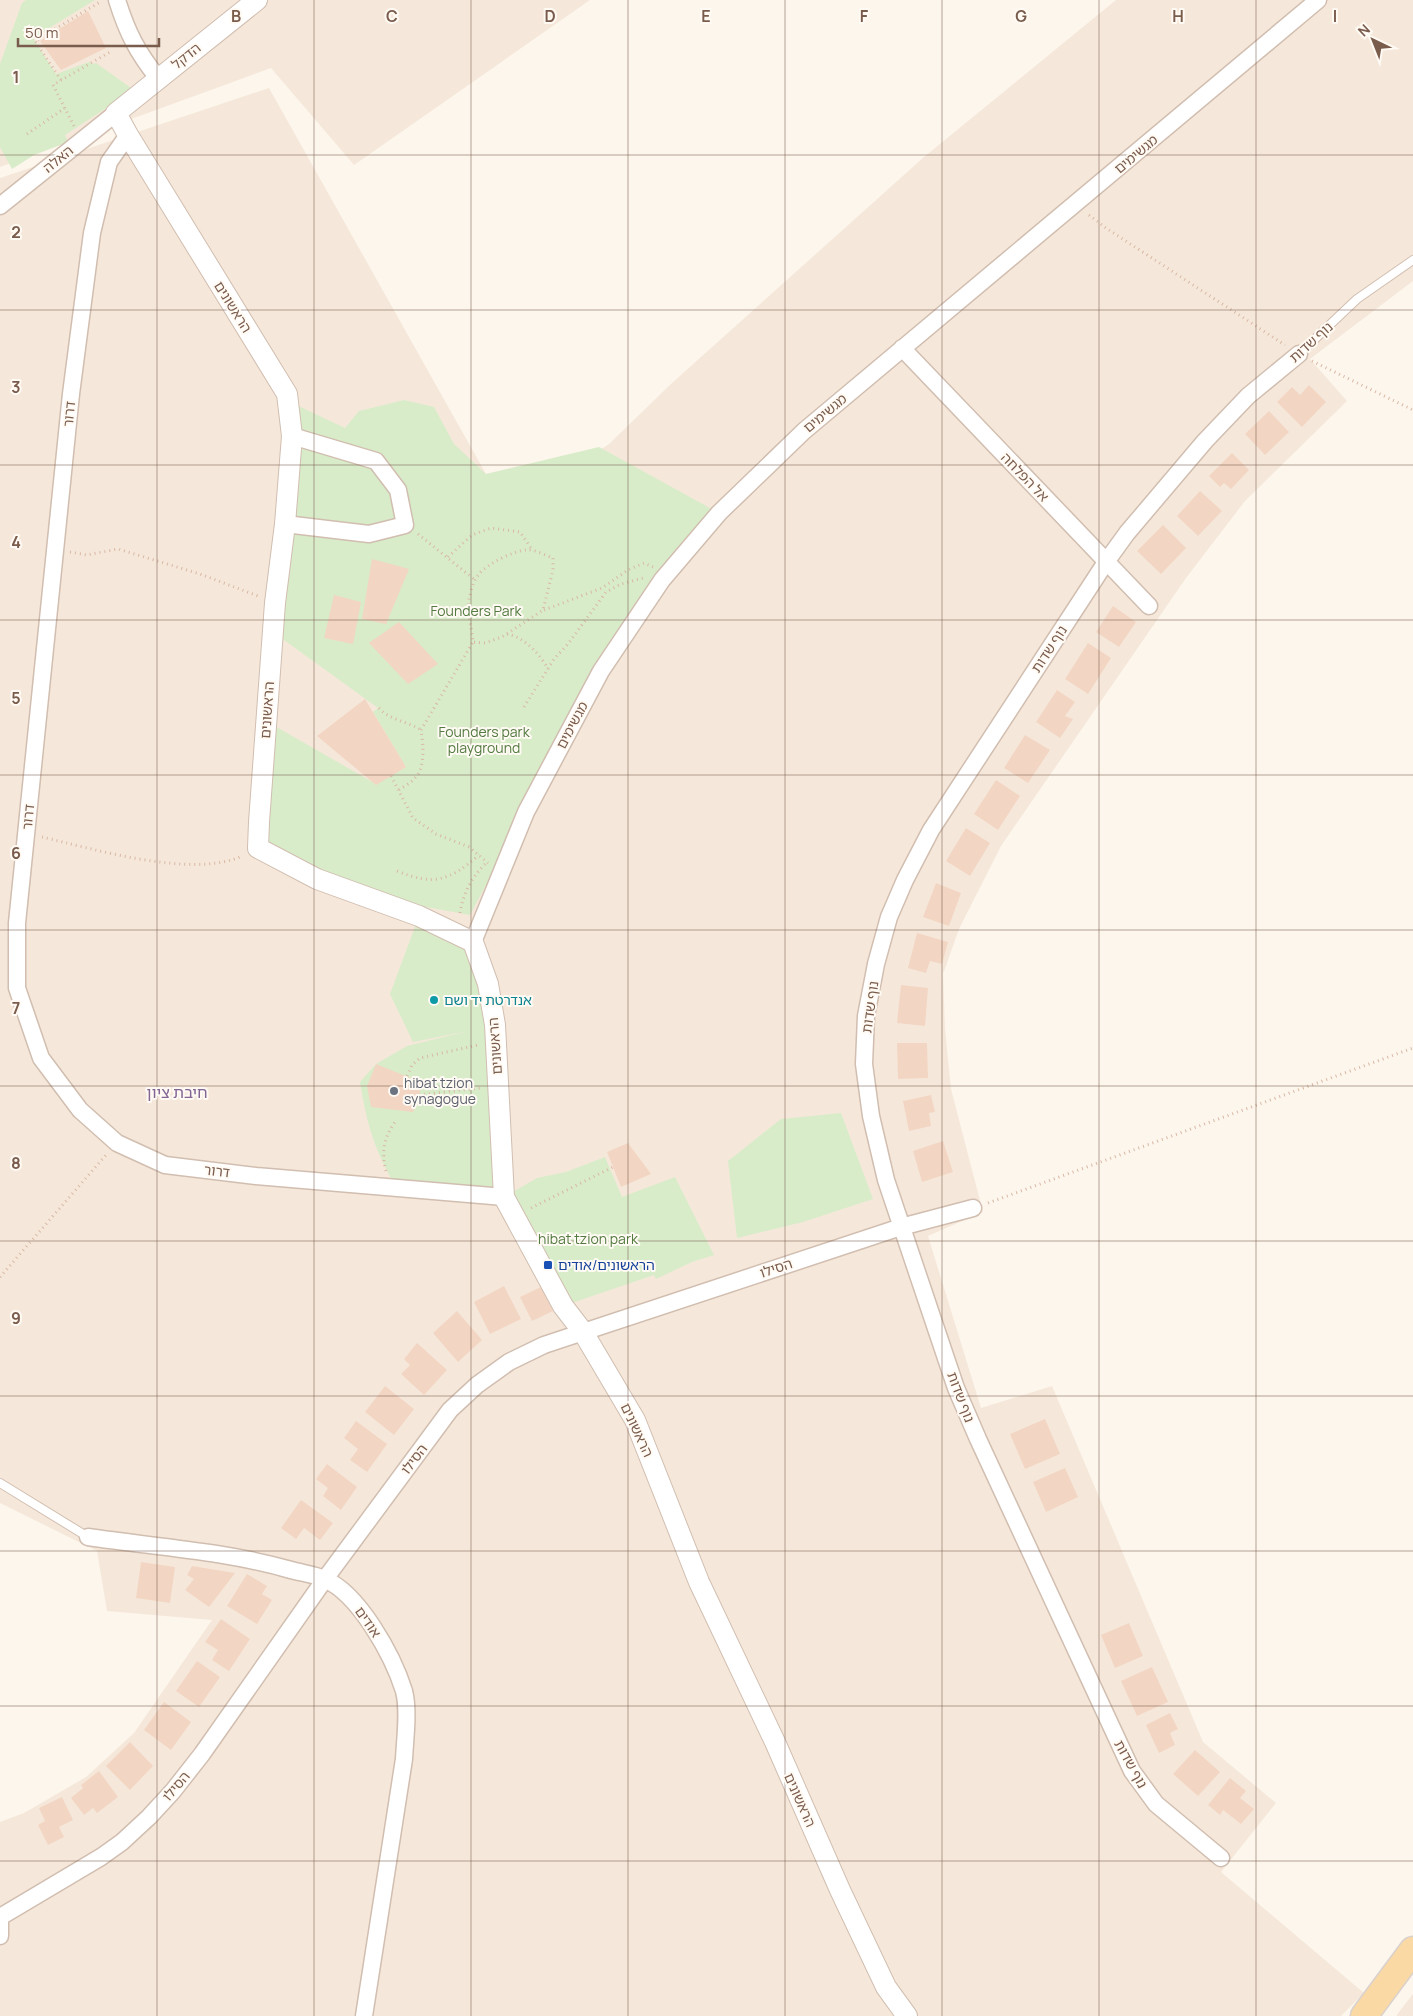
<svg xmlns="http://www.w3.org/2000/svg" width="1413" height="2016" viewBox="0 0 1413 2016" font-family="Manrope,'Noto Sans Hebrew',sans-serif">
<rect width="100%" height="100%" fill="#fdf6ec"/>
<path fill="#f5e8da" d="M0 0H590L354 165 271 68 0 167Z
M1116 0H1413V281L1310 359 1347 401 1245 501 1186 578 1001 846 959 929 943 974 945 1028 951 1089 983 1212 928 1236 981 1408 1052 1386 1203 1742 1276 1803 1221 1872 1364 1993 1341 2016H0V1822L24 1813 86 1777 134 1733 212 1620 107 1611 97 1551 0 1503V178L269 88 486 474 580 464 609 444 672 383 924 157Z
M1413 1994V2016H1396L1402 2008Z"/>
<path fill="#d8ecc9" d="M26 0H95L33 38 56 74 89 62 93 64 96 63 134 90 65 135 68 142 34 155 12 169 0 147V64L22 3Z
M404 400 434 407 454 444 486 474 599 447 719 513 642 593 470 915 359 895 258 848 266 721 376 784 406 767 373 712 378 708 273 632 288 401 345 428 359 411Z
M419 916 473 942 495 1025 494 1197 392 1180C373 1146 366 1120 360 1082L376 1064 407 1046 468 1031 413 1042 390 994Z
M841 1113 873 1199 803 1222 737 1238 728 1161 781 1119Z
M605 1157 622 1197 675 1177 714 1255 692 1262 656 1279 654 1275 563 1306 504 1197 537 1178 566 1172Z"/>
<path fill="#f3d5c3" d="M88 11 106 48 61 70 40 41Z
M1309 385 1326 402 1302 427 1277 402 1292 387 1300 395Z
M1269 411 1289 432 1265 455 1245 434Z
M1232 453 1249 470 1231 489 1224 483 1220 487 1209 476Z
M1200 491 1222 511 1198 536 1177 516Z
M1163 525 1186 548 1161 574 1137 551Z
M372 559 409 569 386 624 362 619Z
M334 595 361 602 353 644 324 638Z
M1113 606 1136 622 1119 647 1096 632Z
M399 622 438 664 408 684 369 643Z
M1088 643 1111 658 1088 694 1065 679Z
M1057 690 1075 702 1065 716 1073 719 1060 738 1036 722Z
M365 699 406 767 376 785 317 736Z
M1025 735 1050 750 1028 783 1004 768Z
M996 780 1020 796 998 830 974 814Z
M966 828 990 843 970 876 946 861Z
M936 883 961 893 949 926 923 917Z
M917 933 948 942 942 964 930 961 926 973 908 968Z
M901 985 928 988 925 1026 897 1023Z
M897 1043H927L928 1078 898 1079Z
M376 1064 423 1083 413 1112 371 1107 367 1086Z
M931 1095 935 1112 929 1113 931 1126 909 1131 903 1101Z
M943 1141 953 1172 922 1182 913 1151Z
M628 1143 651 1174 621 1187 607 1152Z
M504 1286 521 1319 490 1334 474 1302Z
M541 1287 553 1311 532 1321 520 1297Z
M457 1311 482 1340 458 1362 433 1333Z
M417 1343 447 1370 424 1395 401 1374 410 1365 404 1359Z
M385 1386 414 1409 394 1435 365 1412Z
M1045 1419 1060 1454 1025 1469 1010 1434Z
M356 1421 387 1444 367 1472 350 1460 358 1449 344 1438Z
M327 1464 357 1487 341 1510 323 1496 328 1488 316 1479Z
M1065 1468 1078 1497 1046 1512 1033 1482Z
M301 1500 333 1523 320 1540 304 1528 296 1539 281 1528Z
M141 1562 175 1567 170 1603 136 1598Z
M192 1566 235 1573 209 1607 185 1590 194 1579 187 1575Z
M247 1574 267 1586 262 1594 272 1600 257 1624 227 1606Z
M221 1619 250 1639 229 1671 212 1660 218 1650 205 1642Z
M1129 1623 1143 1656 1115 1668 1101 1635Z
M197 1661 220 1677 199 1707 176 1691Z
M1152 1667 1168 1702 1137 1716 1121 1681Z
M164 1702 191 1722 171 1750 144 1730Z
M1170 1713 1178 1729 1170 1733 1175 1745 1159 1753 1146 1725Z
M130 1742 153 1766 130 1790 106 1766Z
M1195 1750 1220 1772 1198 1796 1173 1774Z
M99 1771 118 1797 97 1813 93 1808 84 1815 71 1798 83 1788 81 1785Z
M1230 1778 1246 1791 1240 1798 1254 1809 1241 1824 1223 1810 1220 1815 1208 1805Z
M62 1797 73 1820 59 1827 64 1837 48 1845 38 1825 45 1821 39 1808Z"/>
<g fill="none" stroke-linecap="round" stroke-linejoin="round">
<defs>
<path id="service" d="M1299 354 1357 299 1413 260
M0 1483 88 1537"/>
<path id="minor" d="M117 0C127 32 137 52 158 78
M128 135 109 162 92 233 71 394 17 923V988L41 1058 80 1110 117 1143 165 1165 256 1176 504 1197
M0 206 116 113
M902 348 1149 606
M285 524 369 534 405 525 398 490 376 461 292 436
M473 942 526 812 601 671 662 580 719 513 804 431 1318 0
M88 1537C156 1547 225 1551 291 1570 301 1573 314 1574 324 1579 359 1593 393 1656 404 1691 409 1710 405 1739 404 1759L364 2016
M1221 1858 1156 1804 1132 1771 978 1439 956 1388 886 1180 871 1116 864 1064 866 1016 876 964 889 917 905 880 931 830 1106 562 1127 533 1205 441 1248 396 1299 354
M0 1917 101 1857 122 1842 149 1817 173 1791 202 1754 325 1579 450 1410 477 1385 509 1362 544 1345 901 1227 973 1208
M0 1920V1936"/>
<path id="tertiary" d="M257 0 116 113 128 135 287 394 292 436 285 524 275 603 259 822 258 848 317 879 419 916 473 942 488 984 495 1025 504 1197 563 1306 583 1332 635 1420 699 1582 775 1742 840 1890 886 1987 907 2016"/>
<path id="primary" d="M1364 2016 1413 1950"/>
</defs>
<use href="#service" stroke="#d1beb0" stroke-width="10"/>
<use href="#minor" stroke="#d1beb0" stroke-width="19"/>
<use href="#tertiary" stroke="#d1beb0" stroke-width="22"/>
<use href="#primary" stroke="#dad1cd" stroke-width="29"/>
<path stroke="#d9b8a5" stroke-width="3" stroke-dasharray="1 4" stroke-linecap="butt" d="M61 80 35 41 100 2
M74 126 53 85 110 52
M27 134 65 108
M1089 215 1106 228 1285 345
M1312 361 1413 410
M418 534 475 580
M70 552 87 555 118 549 200 574 258 596
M448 557 472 535 491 528 520 532 533 551
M544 610 602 588 628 570 644 563 653 567
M507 634C524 637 540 654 548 669
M524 707 554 659 568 644 606 592 621 584 643 578
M379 708C389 720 407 721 421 730
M391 776 413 818 436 834 469 847 488 863
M399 790C404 786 411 783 415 778 426 767 423 743 421 730L473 642C472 628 467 613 469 599 471 591 473 581 479 574 487 564 515 550 527 550 535 549 546 556 553 558V570L543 610 502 637 485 643 473 642
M42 837C94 849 193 879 242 856
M397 871C434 886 449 881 479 855
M460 913C463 894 471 878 485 864
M407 1076 412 1065 420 1058 478 1045
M419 1095 480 1088
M386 1171C381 1153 384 1137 395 1122
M988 1203 1413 1048
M531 1208 613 1167
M0 1277 106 1155"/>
<use href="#service" stroke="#fff" stroke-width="8"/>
<use href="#minor" stroke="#fff" stroke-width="16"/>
<use href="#tertiary" stroke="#fff" stroke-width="20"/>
<use href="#primary" stroke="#fbd9a5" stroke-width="26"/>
</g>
<path fill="none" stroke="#7a5c4d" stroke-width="1" stroke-opacity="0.55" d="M157 0V2016M314 0V2016M471 0V2016M628 0V2016M785 0V2016M942 0V2016M1099 0V2016M1256 0V2016M0 155H1413M0 310H1413M0 465H1413M0 620H1413M0 775H1413M0 930H1413M0 1086H1413M0 1241H1413M0 1396H1413M0 1551H1413M0 1706H1413M0 1861H1413"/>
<circle fill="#0f9aa8" stroke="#fffaf3" stroke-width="2" cx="434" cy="1000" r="5"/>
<circle fill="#6b7280" stroke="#fffaf3" stroke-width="2" cx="394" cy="1091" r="5"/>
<rect fill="#1a4fb4" stroke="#fffaf3" stroke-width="2" x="543" y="1260" width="10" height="10" rx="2.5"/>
<g text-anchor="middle" stroke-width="4" stroke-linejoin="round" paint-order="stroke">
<g font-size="14" fill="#7a5c4d" stroke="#fffaf3">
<text transform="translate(186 56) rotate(-39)" y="5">הדקל</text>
<text transform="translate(1136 154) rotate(-40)" y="5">מגשימים</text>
<text transform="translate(58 159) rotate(-39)" y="5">האלה</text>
<text transform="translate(233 307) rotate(58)" y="5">הראשונים</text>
<text transform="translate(1311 342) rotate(-42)" y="5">נוף שדות</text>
<text transform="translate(825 413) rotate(-40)" y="5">מגשימים</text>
<text transform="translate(69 414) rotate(-84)" y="5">דרור</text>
<text transform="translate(1025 477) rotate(46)" y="5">אל הפלחה</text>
<text transform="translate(1049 649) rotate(-57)" y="5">נוף שדות</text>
<text transform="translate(267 710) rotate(-86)" y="5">הראשונים</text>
<text transform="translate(572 725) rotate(-62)" y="5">מגשימים</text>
<text transform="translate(28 817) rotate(-84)" y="5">דרור</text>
<text transform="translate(870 1007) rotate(-82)" y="5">נוף שדות</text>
<text transform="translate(495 1046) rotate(-94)" y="5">הראשונים</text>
<text transform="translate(217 1171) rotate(7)" y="5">דרור</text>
<text transform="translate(776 1268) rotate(-18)" y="5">הסילו</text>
<text transform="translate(961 1397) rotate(69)" y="5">נוף שדות</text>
<text transform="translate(637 1430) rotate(65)" y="5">הראשונים</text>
<text transform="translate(414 1459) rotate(-53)" y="5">הסילו</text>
<text transform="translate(368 1622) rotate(55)" y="5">אודים</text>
<text transform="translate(1131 1764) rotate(61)" y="5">נוף שדות</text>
<text transform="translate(176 1786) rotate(-50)" y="5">הסילו</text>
<text transform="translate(800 1800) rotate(66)" y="5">הראשונים</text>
</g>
<g font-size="14" fill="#537a41" stroke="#fffaf3">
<text x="476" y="616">Founders Park</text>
<text x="484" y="737">Founders park<tspan x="484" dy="16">playground</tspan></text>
<text x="588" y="1244">hibat tzion park</text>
</g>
<g font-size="14" fill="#0d838f" stroke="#fffaf3" text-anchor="start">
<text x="444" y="1005">אנדרטת יד ושם</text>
</g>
<g font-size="14" fill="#5b616d" stroke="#fffaf3" text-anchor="start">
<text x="404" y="1088">hibat tzion<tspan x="404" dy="16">synagogue</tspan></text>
</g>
<g font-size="14" fill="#164399" stroke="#fffaf3" text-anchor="start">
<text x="558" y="1270">הראשונים/אודים</text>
</g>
<g font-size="16" fill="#846695" stroke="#fffaf3">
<text x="177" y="1098">חיבת ציון</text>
</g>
</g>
<g font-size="16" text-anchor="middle" font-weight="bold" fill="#7a5c4d" stroke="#fffaf3" stroke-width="4" stroke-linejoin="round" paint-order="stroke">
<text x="236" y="22">B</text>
<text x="392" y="22">C</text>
<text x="550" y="22">D</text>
<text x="706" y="22">E</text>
<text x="864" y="22">F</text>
<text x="1021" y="22">G</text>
<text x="1178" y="22">H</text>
<text x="1335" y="22">I</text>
<text x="16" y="83">1</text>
<text x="16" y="238">2</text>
<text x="16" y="393">3</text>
<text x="16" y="548">4</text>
<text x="16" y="704">5</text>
<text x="16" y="859">6</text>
<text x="16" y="1014">7</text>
<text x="16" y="1169">8</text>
<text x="16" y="1324">9</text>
</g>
<g transform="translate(1373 40) rotate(317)" stroke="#fffaf3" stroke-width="4" paint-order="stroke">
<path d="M0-4L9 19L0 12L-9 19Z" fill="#7a5c4d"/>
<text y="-8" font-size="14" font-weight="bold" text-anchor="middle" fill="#7a5c4d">N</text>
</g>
<path d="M18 38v8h141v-8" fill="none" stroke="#7a5c4d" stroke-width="2.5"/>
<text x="25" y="38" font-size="15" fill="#7a5c4d" stroke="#fffaf3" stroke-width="4" paint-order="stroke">50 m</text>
</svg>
